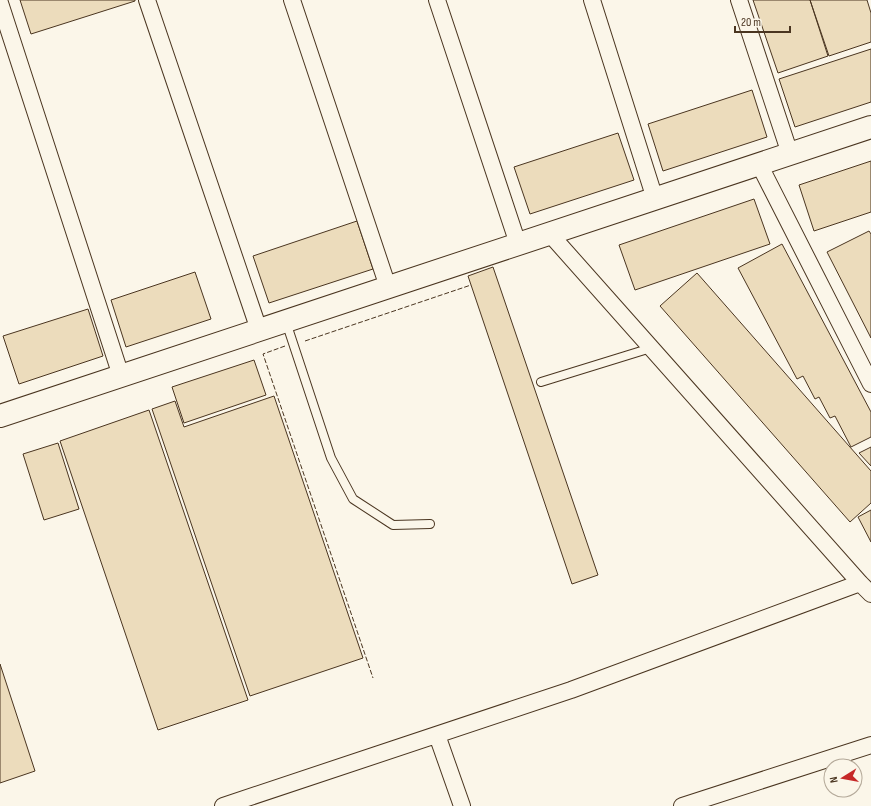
<svg xmlns="http://www.w3.org/2000/svg" width="871" height="806" viewBox="0 0 871 806" font-family="'Sofia Sans Condensed',sans-serif">
<rect width="100%" height="100%" fill="#fbf6e9"/>
<path fill="#ecdcbc" stroke="#4a3520" d="M20 0H135V1L31 34Z
M753 0H810L828 56 778 73Z
M810 0H867L871 13V42L829 56Z
M871 49V102L795 127 779 79Z
M752 90 767 137 663 171 648 124Z
M618 133 634 180 530 214 514 167Z
M871 161V212L814 231 799 185Z
M754 199 770 244 635 290 619 245Z
M357 221 373 269 269 303 253 256Z
M869 231 871 234V338L827 252Z
M782 244 871 412V437L851 447 835 416 830 418 819 397 815 399 803 376 797 379 738 268Z
M493 267 598 575 572 584 468 276Z
M195 272 211 319 126 347 111 300Z
M697 273 871 471V503L850 522 660 306Z
M88 309 103 356 19 384 3 336Z
M254 360 266 395 184 423 172 387Z
M274 396 363 658 250 696 152 409 175 401 184 427Z
M149 410 248 700 158 730 60 441Z
M58 443 79 509 44 520 23 454Z
M871 447V466L859 453Z
M871 510V542L858 517Z
M0 664 35 771 0 783Z"/>
<g fill="none" stroke-linecap="round" stroke-linejoin="round">
<defs>
<path id="lane" d="M286 322 331 458 353 499 393 525 430 524
M541 382 651 348"/>
<path id="street" d="M147 0 259 330
M292 0 388 287
M437 0 518 244
M592 0 655 199
M739 0 790 154
M0 3 121 376
M759 164 871 384
M550 234 860 583 871 594
M437 735 462 806
M223 806 571 690 860 583
M682 806 871 745"/>
<path id="secondary" d="M0 416 871 127"/>
</defs>
<use href="#lane" stroke="#4a3520" stroke-width="10"/>
<use href="#street" stroke="#4a3520" stroke-width="18"/>
<use href="#secondary" stroke="#4a3520" stroke-width="24"/>
<use href="#lane" stroke="#fbf6e9" stroke-width="8"/>
<use href="#street" stroke="#fbf6e9" stroke-width="16"/>
<use href="#secondary" stroke="#fbf6e9" stroke-width="22"/>
<path stroke="#4a3520" stroke-width="1" stroke-dasharray="5 2" stroke-linecap="butt" d="M305 341 471 285
M285 346 263 354 373 678"/>
</g>
<g transform="translate(843 778) rotate(259)"><circle r="19" fill="#fbf6e9" stroke="#b4a999"/>
<path d="M0-3L7 15L0 10L-7 15Z" fill="#c62828"/>
<text y="-6" font-size="11" font-weight="bold" text-anchor="middle" fill="#4a3520">N</text>
</g>
<path d="M735 26v6h55v-6" fill="none" stroke="#4a3520" stroke-width="2"/>
<text x="741" y="26" font-size="12" fill="#4a3520" stroke="#fbf6e9" stroke-width="3" paint-order="stroke">20 m</text>
</svg>
